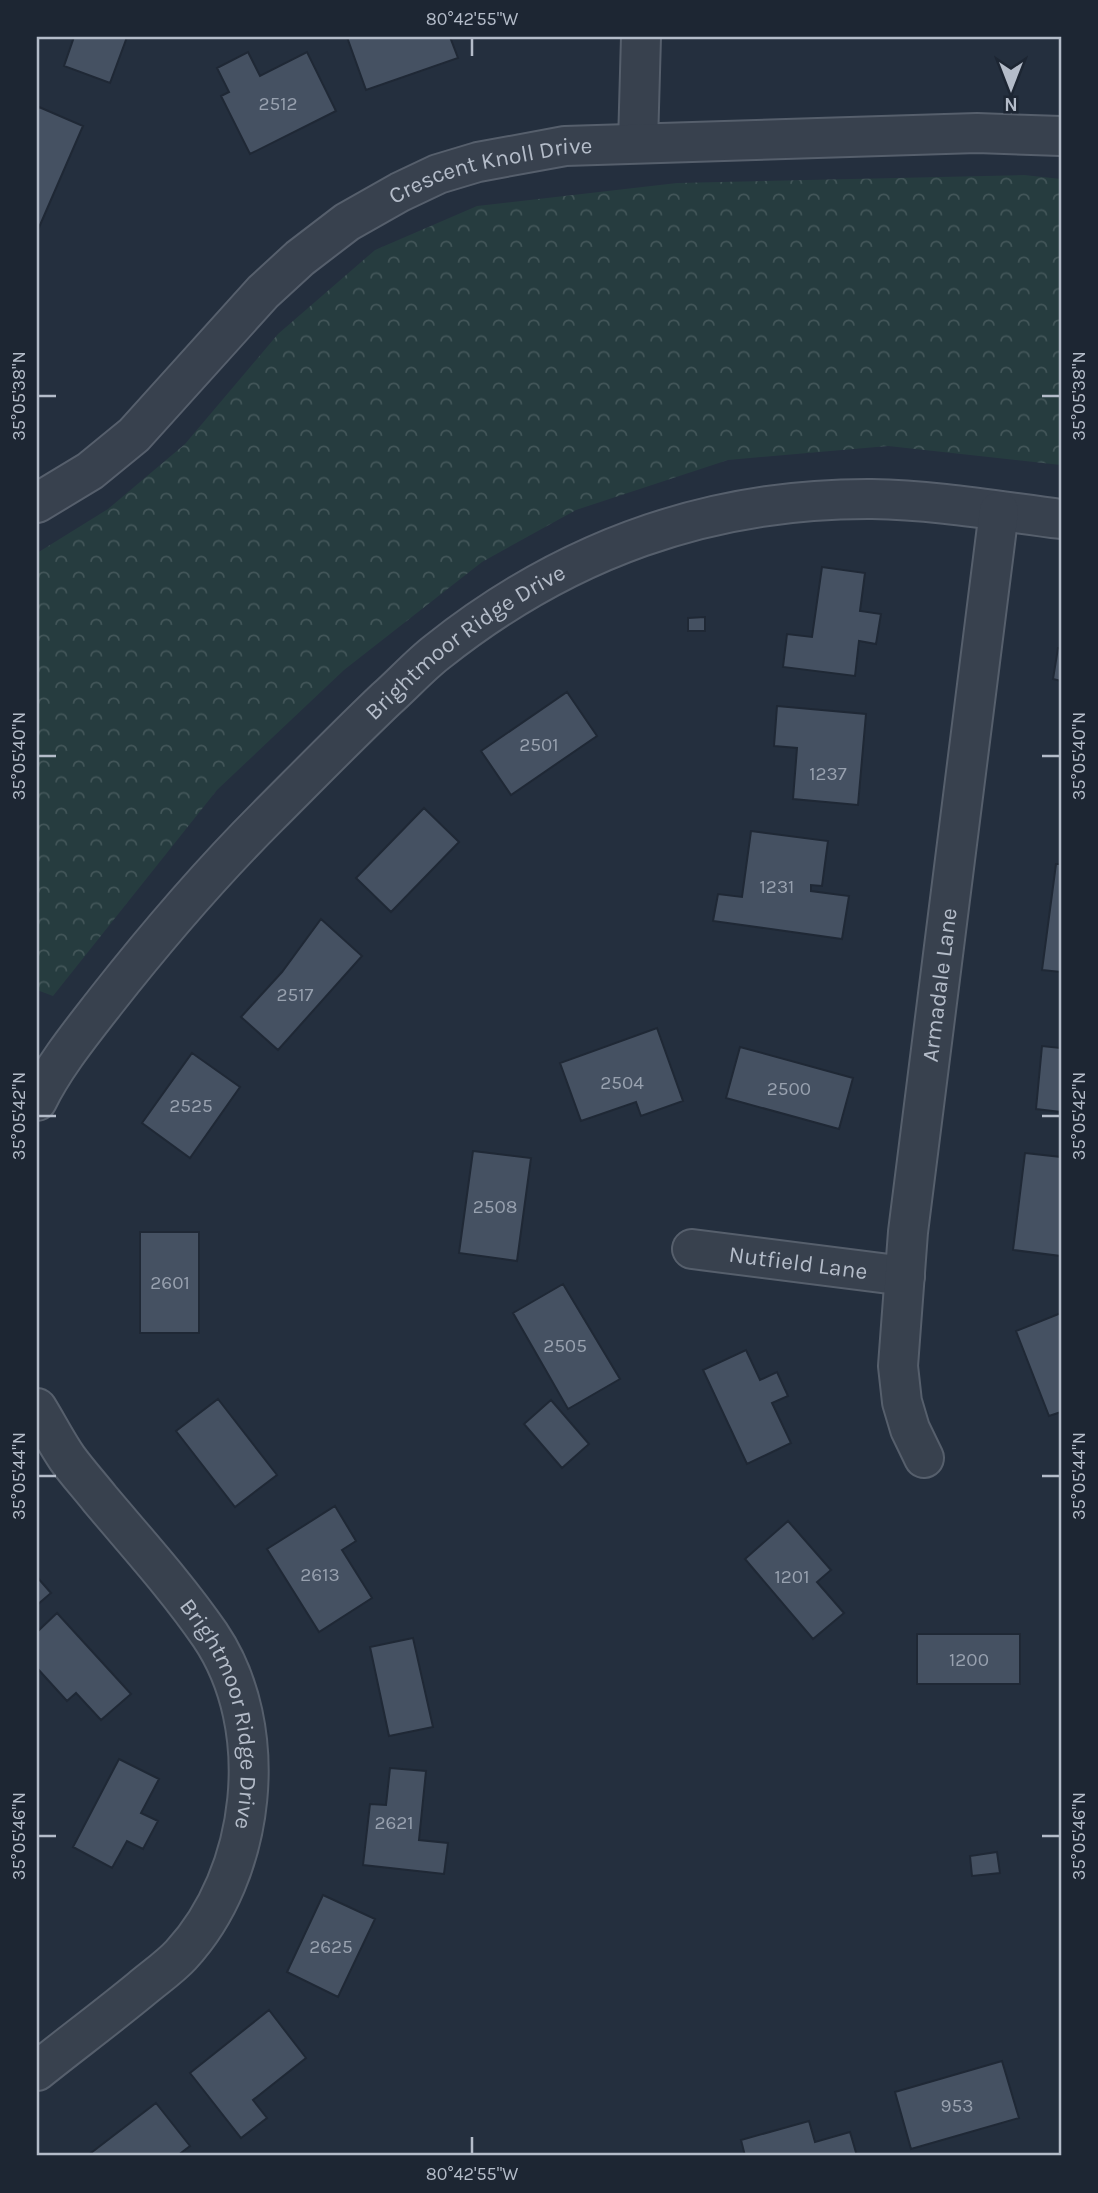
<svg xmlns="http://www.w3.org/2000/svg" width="1098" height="2193" viewBox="0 0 1098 2193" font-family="Karla,sans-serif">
<defs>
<pattern id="forest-crowns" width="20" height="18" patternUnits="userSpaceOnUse" patternTransform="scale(1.75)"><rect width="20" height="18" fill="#263c3f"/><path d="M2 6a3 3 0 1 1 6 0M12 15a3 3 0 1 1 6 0" fill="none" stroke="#435659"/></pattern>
</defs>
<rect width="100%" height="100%" fill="#242f3e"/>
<path fill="url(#forest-crowns)" d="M1024 175 1061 179V465L888 446 728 460 576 510 482 562 344 670 217 790 53 996 37 990V553L108 509 185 444 278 334 375 250 477 206 677 183Z"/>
<path fill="#455162" stroke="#1f2835" stroke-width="2" d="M74 37H127L110 83 64 66Z
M347 37H450L458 58 366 90Z
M248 52 260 76 307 52 336 111 250 154 221 96 229 92 217 68Z
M39 107 83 126 37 232V112Z
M822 567 865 573 860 611 881 614 876 644 859 641 855 676 783 667 787 634 812 637Z
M705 617V631H688V618Z
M1058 648H1061V681L1053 679Z
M567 692 597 736 511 795 481 751Z
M777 706 866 714 858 805 793 799 797 748 774 746Z
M424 808 459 842 391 912 356 878Z
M751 831 828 841 822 886 811 885V891L849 896 842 939 713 921 718 894 742 897Z
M1056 864H1061V972L1042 970Z
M321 919 362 956 278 1050 241 1017 282 972Z
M657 1028 683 1101 641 1116 636 1102 581 1121 560 1063Z
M1061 1031V1112L1036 1109 1042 1046 1060 1048Z
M740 1047 853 1078 839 1129 726 1098Z
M192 1053 240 1087 190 1158 142 1123Z
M473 1151 531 1158 517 1261 459 1253Z
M1025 1153 1061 1157V1256L1013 1250Z
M140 1232H199V1333H140Z
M563 1284 620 1379 568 1409 513 1313Z
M1061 1313V1412L1049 1416 1016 1331Z
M746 1350 760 1380 777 1372 788 1396 772 1403 791 1443 747 1464 703 1370Z
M218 1399 277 1475 235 1507 176 1431Z
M551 1400 589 1444 562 1468 524 1424Z
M335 1506 356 1541 342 1550 372 1598 319 1632 267 1549Z
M788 1521 831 1570 817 1582 844 1613 813 1639 745 1559Z
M37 1577 51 1593 37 1605Z
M57 1613 131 1694 101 1720 76 1693 67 1701 37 1668V1632Z
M917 1634H1020V1684H917Z
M413 1638 433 1727 389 1736 370 1647Z
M119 1759 159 1779 141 1813 158 1821 143 1849 127 1841 112 1868 73 1847Z
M390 1768 426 1771 419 1840 448 1843 444 1874 363 1865 370 1804 386 1805Z
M997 1852 1000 1873 972 1876 970 1856Z
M323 1895 375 1919 338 1997 287 1972Z
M269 2010 306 2058 253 2100 267 2118 241 2138 190 2073Z
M1002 2061 1019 2118 911 2149 895 2092Z
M156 2103 190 2146 177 2156H87Z
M809 2121 815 2142 850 2132 857 2156H745L741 2140Z"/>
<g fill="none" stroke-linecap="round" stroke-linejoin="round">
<defs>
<g id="minor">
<path d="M638 143 641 37"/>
<path id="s1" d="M37 503 90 471 134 435 263 292 300 258 347 222 400 192 438 174 478 162 565 146 977 133 1061 136"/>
<path id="s2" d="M37 1101C54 1066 81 1033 105 1002 156 937 210 874 268 816 307 777 346 737 386 699 403 684 419 666 437 652 565 550 708 498 872 499 935 500 998 511 1061 519"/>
<path id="s3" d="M692 1249 905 1276"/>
<path id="s4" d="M37 1408C47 1424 56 1442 67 1458 77 1472 89 1485 100 1499 137 1543 177 1587 210 1635 273 1728 256 1874 181 1955 170 1967 154 1978 141 1989 107 2017 72 2043 37 2071"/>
<path id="s5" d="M924 1458 910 1429 902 1402 898 1366 908 1232 999 511"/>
</g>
</defs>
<use href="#minor" stroke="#565f6c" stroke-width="42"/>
<use href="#minor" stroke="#38414e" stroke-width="38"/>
</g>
<path fill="none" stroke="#b4bcc9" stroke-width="2.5" d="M472 38V56M38 396H56M1042 396H1060M38 756H56M1042 756H1060M38 1116H56M1042 1116H1060M38 1476H56M1042 1476H1060M38 1836H56M1042 1836H1060M472 2137V2154"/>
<g text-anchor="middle" stroke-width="7" stroke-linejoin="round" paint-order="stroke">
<g font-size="19" fill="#98a1af">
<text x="278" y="110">2512</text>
<text x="539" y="751">2501</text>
<text x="828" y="780">1237</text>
<text x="777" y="893">1231</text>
<text x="295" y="1001">2517</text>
<text x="622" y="1089">2504</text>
<text x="789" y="1095">2500</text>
<text x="191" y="1112">2525</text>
<text x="495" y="1213">2508</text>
<text x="170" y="1289">2601</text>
<text x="565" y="1352">2505</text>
<text x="320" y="1581">2613</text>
<text x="792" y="1583">1201</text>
<text x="969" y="1666">1200</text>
<text x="394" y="1829">2621</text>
<text x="331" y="1953">2625</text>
<text x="957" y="2112">953</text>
</g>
<g font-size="23" fill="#b4bcc9" stroke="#1d2633">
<text dy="8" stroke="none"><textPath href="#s1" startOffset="576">Crescent Knoll Drive</textPath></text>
<text dy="8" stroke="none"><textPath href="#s2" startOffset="632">Brightmoor Ridge Drive</textPath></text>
<text dy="8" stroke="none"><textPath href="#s5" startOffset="480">Armadale Lane</textPath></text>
<text dy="8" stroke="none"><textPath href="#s3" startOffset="107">Nutfield Lane</textPath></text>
<text dy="8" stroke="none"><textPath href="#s4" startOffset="366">Brightmoor Ridge Drive</textPath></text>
</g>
</g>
<rect width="1098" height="2193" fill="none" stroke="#1d2633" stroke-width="77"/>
<g transform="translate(1011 88) rotate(180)" stroke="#1d2633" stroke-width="5" paint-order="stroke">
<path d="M0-5L12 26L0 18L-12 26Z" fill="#b4bcc9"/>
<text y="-10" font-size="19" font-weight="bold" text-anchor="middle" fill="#b4bcc9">N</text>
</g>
<rect x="38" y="38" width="1022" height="2116" fill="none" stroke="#b4bcc9" stroke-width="2.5"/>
<g font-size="18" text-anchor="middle" fill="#b4bcc9">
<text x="472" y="25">80°42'55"W</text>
<text transform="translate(1079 396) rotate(-90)" y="6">35°05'38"N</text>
<text transform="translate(19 396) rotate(-90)" y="6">35°05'38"N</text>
<text transform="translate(1079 756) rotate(-90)" y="6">35°05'40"N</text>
<text transform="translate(19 756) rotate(-90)" y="6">35°05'40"N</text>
<text transform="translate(19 1116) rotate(-90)" y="6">35°05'42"N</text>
<text transform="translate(1079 1116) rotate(-90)" y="6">35°05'42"N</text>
<text transform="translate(19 1476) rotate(-90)" y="6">35°05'44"N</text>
<text transform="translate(1079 1476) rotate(-90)" y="6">35°05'44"N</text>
<text transform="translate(1079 1836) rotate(-90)" y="6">35°05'46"N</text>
<text transform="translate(19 1836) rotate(-90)" y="6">35°05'46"N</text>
<text x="472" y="2180">80°42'55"W</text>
</g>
</svg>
